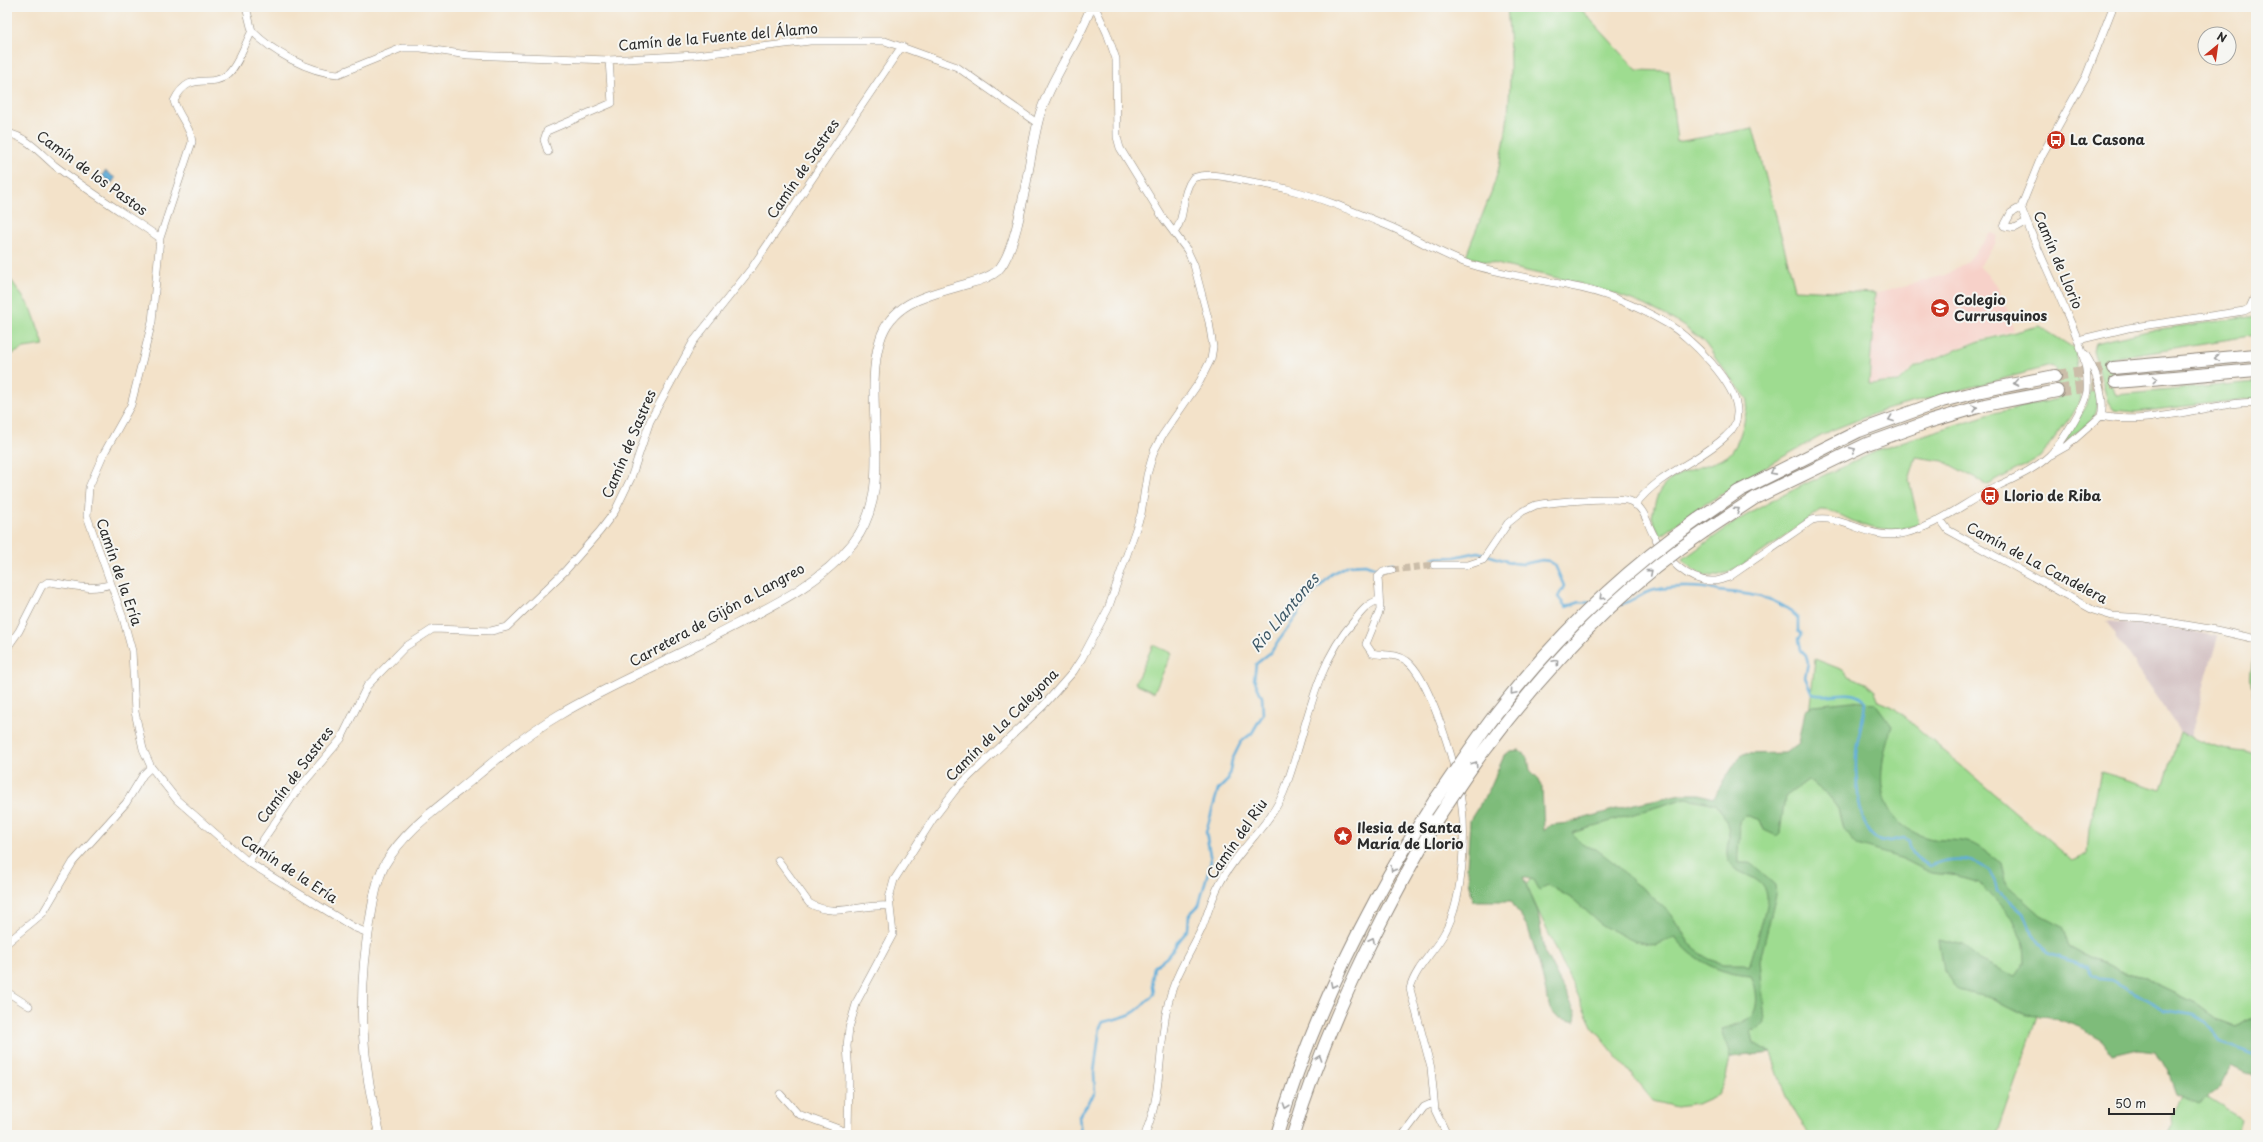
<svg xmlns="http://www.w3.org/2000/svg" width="2263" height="1142" viewBox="0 0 2263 1142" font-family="'Playpen Sans',sans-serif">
<rect width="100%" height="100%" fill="#f6f6f2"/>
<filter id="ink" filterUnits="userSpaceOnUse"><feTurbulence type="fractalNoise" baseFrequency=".025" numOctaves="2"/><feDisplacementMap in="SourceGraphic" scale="8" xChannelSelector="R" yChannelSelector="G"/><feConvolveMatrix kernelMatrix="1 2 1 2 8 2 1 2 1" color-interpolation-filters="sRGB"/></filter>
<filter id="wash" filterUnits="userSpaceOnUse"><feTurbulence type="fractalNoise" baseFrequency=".012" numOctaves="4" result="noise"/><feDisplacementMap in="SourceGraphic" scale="16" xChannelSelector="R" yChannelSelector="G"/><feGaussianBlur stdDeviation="0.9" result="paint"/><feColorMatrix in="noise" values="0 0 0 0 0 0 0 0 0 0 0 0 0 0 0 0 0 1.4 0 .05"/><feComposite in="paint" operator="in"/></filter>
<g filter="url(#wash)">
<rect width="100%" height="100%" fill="#f3e2c9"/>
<path fill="#f7d1c9" d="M1991 233 1997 235 1995 244 1979 266 1998 286 2014 330 1975 341 1914 366 1898 381 1870 383 1875 294 1945 275 1968 261Z"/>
<path fill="#d2bfc1" d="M2106 621 2163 626 2218 636 2190 737 2181 732Z"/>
<path fill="#9edc90" stroke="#64845e" d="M1507 7H1579L1637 70 1669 71 1677 142 1753 128 1795 289 1875 293 1869 384 1899 382 1915 367 1976 342 2039 326 2075 349 2081 399 2071 416 2040 457 1988 485 1943 461 1916 457 1909 480 1919 524C1898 532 1876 532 1855 522 1843 517 1834 510 1820 510 1799 525 1734 578 1711 576 1699 575 1689 568 1683 559L1738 520 1770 502 1805 484 1888 446 1994 413 2057 399 2059 396 2055 368 2051 366 1881 411 1832 430 1770 464 1694 511 1660 536 1652 517C1654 508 1656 495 1662 488 1677 469 1706 468 1726 457 1740 448 1746 415 1748 400 1739 387 1728 375 1718 362 1713 355 1708 346 1702 340 1636 285 1545 279 1466 256 1476 228 1490 200 1498 171 1512 118 1512 61 1507 7Z
M7 274 32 310 44 345 24 348 7 357Z
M2256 316V335L2110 358V366L2114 375 2111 381 2116 395 2256 382V398L2136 412 2114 410 2108 402 2093 350 2095 343 2152 330Z
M2091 379C2110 414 2086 424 2062 445L2087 405Z
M1153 645 1172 653 1154 692 1135 683Z
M2256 648V707C2249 682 2249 672 2256 648Z
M1815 659 1843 670 1848 676 1866 683 1875 691 1879 701 1893 707 2072 861 2087 854 2089 828 2101 772 2162 790 2181 732C2204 745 2229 753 2256 752V1015L2237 1027 2219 1020 2199 1005 2161 987 2146 977 2119 972 2104 962 2089 958 2069 947 2038 1016 1997 1135H1811C1789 1113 1781 1082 1771 1053L1730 1057 1726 1078 1717 1095 1697 1104 1677 1107 1653 1101 1592 1026 1526 885 1570 828 1686 798H1713L1744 754 1785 758 1802 745 1809 714Z
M2182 1096 2206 1097 2241 1119 2236 1135H2167L2172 1126 2171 1117Z"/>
<path fill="#7ebc7a" stroke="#547452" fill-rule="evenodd" d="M1852 701 1875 703 1892 726C1877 770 1871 818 1925 837 1939 842 1957 838 1971 843 1981 847 1992 857 2001 863L2006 884 2041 915 2062 926 2069 947 2089 958 2104 962 2119 972 2146 977 2161 987 2199 1005 2219 1020 2237 1027 2256 1015V1078L2231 1066 2219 1089 2199 1104 2176 1094 2168 1072 2156 1051 2138 1049 2113 1055 2102 1040 2079 1027 2052 1017 2026 1015 1994 999 1958 990 1944 970 1939 939 1964 945 1979 960 2015 976 2025 961 2024 944 2010 916 1979 882 1958 876 1931 873 1903 859 1858 845 1843 829 1838 809 1828 795 1808 780 1785 797 1780 833 1777 836 1764 830 1760 820 1745 815 1739 821C1741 834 1737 849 1738 863H1750L1775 885 1776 895 1760 960 1765 1022 1759 1029 1751 1031 1754 1043 1771 1053 1730 1057 1722 1028C1730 1026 1740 1024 1747 1020 1761 1012 1757 987 1751 976 1720 974 1695 962 1675 937L1655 945 1634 941 1603 926 1574 900 1548 885 1539 891 1533 880 1523 877 1538 912 1544 951 1576 1013 1575 1022 1557 1017 1550 1009 1539 963 1528 928 1511 901H1473L1467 867 1470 820 1489 790 1504 756 1510 751 1520 750 1528 758 1530 770 1539 779 1542 788 1544 831 1550 825 1568 823 1634 804 1681 794H1700L1713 798 1741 754 1785 753 1799 743 1805 711 1814 705ZM1686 798 1716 804C1722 813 1729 823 1729 835 1729 843 1725 850 1728 859 1731 870 1742 872 1751 877 1759 881 1765 886 1767 895 1768 905 1753 955 1749 966L1744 964H1723L1708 959 1689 943 1674 917 1646 891 1633 882 1617 865 1596 849 1585 846 1572 833Z"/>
<path fill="#61aeda" stroke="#466c82" d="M105 171 115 178 112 183 102 176Z"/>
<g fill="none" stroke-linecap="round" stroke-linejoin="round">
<path stroke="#61aeda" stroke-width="2.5" d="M1432 558 1455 557 1478 552 1513 563 1523 564 1542 560 1549 561 1555 565 1564 586 1558 597 1566 607 1580 602 1591 603
M1620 605C1629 602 1638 596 1648 592 1664 586 1702 585 1718 591 1748 594 1777 595 1798 618V631L1802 634 1799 639 1801 650 1806 655 1808 664 1805 677 1812 694C1831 700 1851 685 1865 702 1864 717 1860 730 1857 744 1854 765 1856 832 1880 841 1887 843 1898 839 1904 838L1909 841C1910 855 1919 860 1930 866 1955 853 1994 859 1998 891L2023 913 2029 928 2047 953 2086 966 2091 974 2101 979 2112 980 2165 1010 2193 1015 2206 1022 2221 1043 2256 1055
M1081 1135 1079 1116 1095 1093 1094 1073 1100 1027 1103 1022C1130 1016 1135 1015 1154 994L1152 980 1154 967 1167 957 1188 929 1189 915 1199 905 1211 861 1206 832 1218 790 1228 780 1232 760 1241 742 1252 733 1263 714 1262 697 1254 679 1256 664 1271 652 1310 597 1332 574 1348 565 1365 564 1376 568 1393 563"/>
</g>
</g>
<g filter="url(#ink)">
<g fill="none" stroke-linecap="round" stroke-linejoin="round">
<path stroke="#cbbda9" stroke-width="7" stroke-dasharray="7 3.5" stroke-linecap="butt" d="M1392 570 1434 565"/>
<path stroke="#cbbda9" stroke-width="12" stroke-dasharray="12 6" stroke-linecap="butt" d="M2055 376 2113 368
M2057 391 2116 382"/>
<defs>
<path id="street" d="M246 7 252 31C246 42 237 67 228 74 210 90 190 68 174 101 178 116 191 127 192 142L160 238 152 322 131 405 103 455 89 487 87 516 123 618 132 651 135 712 143 749 151 767 177 800 248 862 353 927 368 933
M252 31C273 52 308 72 338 74L402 48H421L468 55 609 60 695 55 810 41H885L957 67 1037 123
M7 133C27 137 39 152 54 165 88 191 125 214 160 238
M548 152 544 140 547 131 612 103 609 60
M2021 207 2011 213 2004 226 2015 228 2026 222
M1174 233C1187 216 1180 194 1193 178 1208 172 1227 177 1242 180 1257 183 1272 185 1287 189 1322 198 1357 213 1391 227 1416 238 1440 254 1466 263 1500 274 1536 279 1570 286 1604 292 1637 306 1666 323 1689 335 1739 386 1737 413 1737 422 1733 430 1726 436 1698 463 1661 471 1635 505
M2078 340 2128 328 2244 311 2250 308 2256 295
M2101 416C2137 424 2178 413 2214 407 2227 405 2242 401 2256 403
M2051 455 2067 446 2101 416C2106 398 2095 369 2085 354
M1940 519 1948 530 2093 610 2112 616 2144 618 2216 630 2256 639
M1434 565H1468L1483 560 1508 523 1523 511 1536 505C1553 502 1616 496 1630 501 1645 507 1647 524 1654 536 1665 557 1688 583 1714 581 1719 581 1725 578 1729 577L1812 520C1842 513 1867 540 1900 534 1935 528 1962 504 1994 488 2012 479 2034 470 2049 456 2060 446 2085 406 2087 391 2089 360 2075 332 2063 305 2049 272 2033 241 2021 207L2042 155 2086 76 2113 7
M1392 570 1383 572 1378 577 1380 610 1366 644 1372 653C1383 656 1397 653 1407 661 1427 676 1449 746 1455 771
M7 648 19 631 42 586 48 582C70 584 89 592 111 584
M778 860 809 903C834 919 863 903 889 906
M248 862 295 793 341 739 367 686 405 647 433 629 491 631 507 627 565 571 600 531 615 511 631 478 650 421 693 342 751 269 902 46
M7 943 43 913 73 862 126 803 143 775 151 767
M7 992 29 1006
M780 1094 798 1114 847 1132
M848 1135 849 1075 847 1046 849 1028 857 1001 893 934 889 898 894 880 933 819 956 789 1043 706 1073 672 1082 658 1108 609 1141 514 1147 475 1154 451 1162 436 1200 381 1211 359 1213 347 1209 322 1194 265 1187 250 1163 218 1120 148 1117 137 1116 59 1107 33 1095 7
M1145 1135C1148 1126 1152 1116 1154 1106 1164 1062 1158 1015 1179 973 1186 958 1195 943 1202 928 1208 913 1212 897 1220 883 1238 848 1273 824 1286 786 1307 730 1313 667 1354 621 1361 612 1368 603 1379 600
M1403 1135 1424 1107 1433 1103
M1447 1135 1435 1110 1431 1068 1410 989C1415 968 1435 951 1445 932 1464 898 1468 823 1458 785"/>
<path id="secondary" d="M380 1135C361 1063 357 995 370 921 373 902 376 881 385 864 403 833 431 813 458 791 491 764 523 736 559 715 608 686 661 664 712 637 761 611 818 587 853 543 897 487 861 403 880 340 892 299 935 294 970 283 978 281 990 277 997 271 1021 249 1029 149 1040 114 1052 76 1078 44 1091 7"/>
<path id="highway" d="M2113 368 2256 355
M2116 382 2256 370
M1697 520 1739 491 1859 431 1942 401 1981 391 2055 376
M1705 531 1755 498 1867 444 1928 422 1985 405 2057 391
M1277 1135C1301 1052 1336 973 1377 897 1394 864 1415 832 1435 800
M1293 1135C1327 1023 1379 920 1437 819"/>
</defs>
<use href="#street" stroke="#8f867a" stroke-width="8"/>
<use href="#secondary" stroke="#8f867a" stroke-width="10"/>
<use href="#highway" stroke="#8f867a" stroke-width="14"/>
<use href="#street" stroke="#fff" stroke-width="7"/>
<use href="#secondary" stroke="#fff" stroke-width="9"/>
<use href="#highway" stroke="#fff" stroke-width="12"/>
<defs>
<path id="highway-bridge" d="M1435 800C1456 770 1476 739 1498 711 1555 638 1621 573 1697 520
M1437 819C1454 794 1470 768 1489 744 1550 663 1620 588 1705 531"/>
</defs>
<use href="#highway-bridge" stroke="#8f867a" stroke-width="14" stroke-linecap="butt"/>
<use href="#highway-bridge" stroke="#fff" stroke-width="12"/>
</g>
<defs><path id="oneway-chevron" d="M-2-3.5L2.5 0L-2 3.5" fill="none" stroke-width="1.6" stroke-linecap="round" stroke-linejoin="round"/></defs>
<g stroke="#a0a0a0">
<use href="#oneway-chevron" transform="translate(2217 358) rotate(175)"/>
<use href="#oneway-chevron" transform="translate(2155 379) rotate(-5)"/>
<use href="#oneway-chevron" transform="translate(2016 383) rotate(169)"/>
<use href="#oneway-chevron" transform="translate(1975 408) rotate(-16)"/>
<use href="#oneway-chevron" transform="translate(1891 419) rotate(160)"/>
<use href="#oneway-chevron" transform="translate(1853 450) rotate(-25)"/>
<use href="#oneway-chevron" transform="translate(1773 472) rotate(152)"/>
<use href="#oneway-chevron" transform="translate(1737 510) rotate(-34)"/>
<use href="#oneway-chevron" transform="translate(1650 572) rotate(-40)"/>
<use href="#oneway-chevron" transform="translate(1602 597) rotate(136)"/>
<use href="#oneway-chevron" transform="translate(1556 662) rotate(-49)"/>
<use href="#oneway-chevron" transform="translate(1513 692) rotate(130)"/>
<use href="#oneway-chevron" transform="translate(1475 764) rotate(-56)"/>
<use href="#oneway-chevron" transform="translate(1393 869) rotate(121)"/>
<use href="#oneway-chevron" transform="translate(1372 940) rotate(-64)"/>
<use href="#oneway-chevron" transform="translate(1333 985) rotate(116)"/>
<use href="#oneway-chevron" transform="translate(1319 1058) rotate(-71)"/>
<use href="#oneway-chevron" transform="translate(1286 1106) rotate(109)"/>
</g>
</g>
<defs>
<symbol id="bus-disc" viewBox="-11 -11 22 22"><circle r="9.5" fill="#c8321e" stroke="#f6f6f2"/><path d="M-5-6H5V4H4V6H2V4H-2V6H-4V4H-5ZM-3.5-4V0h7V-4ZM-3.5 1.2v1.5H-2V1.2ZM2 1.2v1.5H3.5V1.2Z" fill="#fff"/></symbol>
<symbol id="school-disc" viewBox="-11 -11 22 22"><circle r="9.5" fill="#c8321e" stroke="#f6f6f2"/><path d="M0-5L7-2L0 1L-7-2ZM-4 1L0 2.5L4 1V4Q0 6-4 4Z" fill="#fff"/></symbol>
<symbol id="sight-disc" viewBox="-11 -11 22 22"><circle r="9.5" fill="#c8321e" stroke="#f6f6f2"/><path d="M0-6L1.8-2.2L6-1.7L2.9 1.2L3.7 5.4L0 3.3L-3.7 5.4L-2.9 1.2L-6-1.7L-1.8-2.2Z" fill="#fff"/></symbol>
</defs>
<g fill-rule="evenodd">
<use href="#bus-disc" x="2045" y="129" width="22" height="22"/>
<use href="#school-disc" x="1929" y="297" width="22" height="22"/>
<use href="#bus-disc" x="1979" y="485" width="22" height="22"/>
<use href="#sight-disc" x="1332" y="825" width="22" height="22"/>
</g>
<g text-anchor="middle" stroke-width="4" stroke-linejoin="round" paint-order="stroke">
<g font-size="14" fill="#2b2b2b" stroke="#f6f6f2">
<text transform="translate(718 37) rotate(-5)" y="5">Camín de la Fuente del Álamo</text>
<text transform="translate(803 169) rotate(-56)" y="5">Camín de Sastres</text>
<text transform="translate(92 173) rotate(36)" y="5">Camín de los Pastos</text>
<text transform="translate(2058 260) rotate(67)" y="5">Camín de Llorio</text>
<text transform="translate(629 444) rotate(-67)" y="5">Camín de Sastres</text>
<text transform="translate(2037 563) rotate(28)" y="5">Camín de La Candelera</text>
<text transform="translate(119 572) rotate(71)" y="5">Camín de la Ería</text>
<text transform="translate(717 615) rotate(-29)" y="5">Carretera de Gijón a Langreo</text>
<text transform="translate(1002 725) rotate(-45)" y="5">Camín de La Caleyona</text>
<text transform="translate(295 775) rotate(-53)" y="5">Camín de Sastres</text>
<text transform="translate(1237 839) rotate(-55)" y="5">Camín del Riu</text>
<text transform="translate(289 869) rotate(33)" y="5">Camín de la Ería</text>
</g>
<g font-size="14" font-weight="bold" fill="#2b2b2b" stroke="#f6f6f2" text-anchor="start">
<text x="2070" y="145">La Casona</text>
<text x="1954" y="305">Colegio<tspan x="1954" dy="16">Currusquinos</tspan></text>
<text x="2004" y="501">Llorio de Riba</text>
<text x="1357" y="833">Ilesia de Santa<tspan x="1357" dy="16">María de Llorio</tspan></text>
</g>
<g font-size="15" font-style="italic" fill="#3e5968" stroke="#f6f6f2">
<text transform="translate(1285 613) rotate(-50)" y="5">Rio Llantones</text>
</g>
</g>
<rect width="2263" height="1142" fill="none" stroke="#f6f6f2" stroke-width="24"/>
<g transform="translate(2217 46) rotate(29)"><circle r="19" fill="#f6f6f2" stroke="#a5a5a2"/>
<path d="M0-3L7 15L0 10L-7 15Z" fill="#c8321e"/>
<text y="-6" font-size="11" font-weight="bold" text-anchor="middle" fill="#2b2b2b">N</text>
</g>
<path d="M2109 1108v6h65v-6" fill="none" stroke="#2b2b2b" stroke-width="2"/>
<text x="2115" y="1108" font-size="12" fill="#2b2b2b" stroke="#f6f6f2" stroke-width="3" paint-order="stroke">50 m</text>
</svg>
